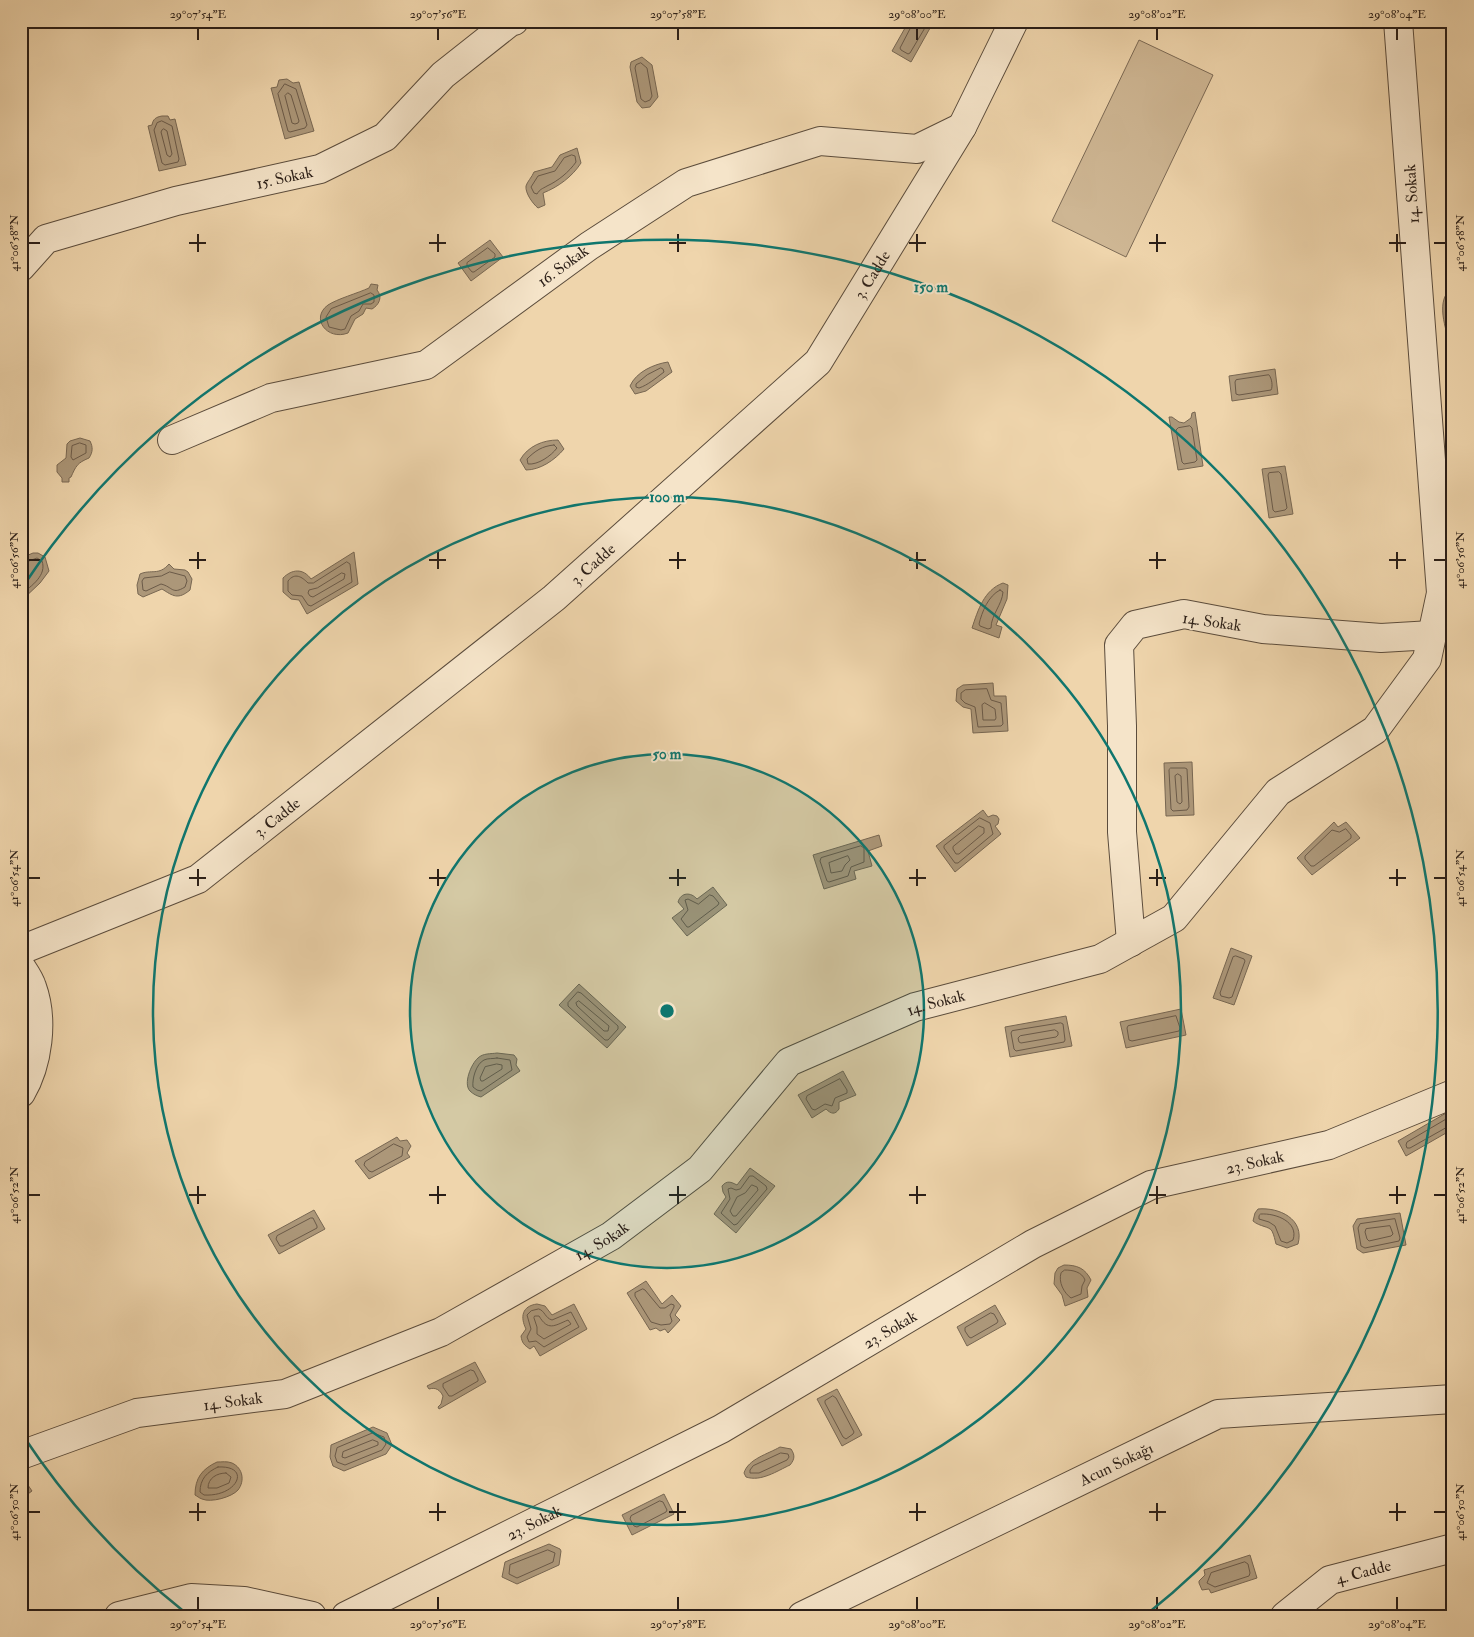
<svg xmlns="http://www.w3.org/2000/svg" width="1474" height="1637" font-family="'IM FELL Double Pica',serif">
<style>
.green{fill:#ceb693;stroke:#7c6a55}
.water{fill:#ac9779;stroke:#786752}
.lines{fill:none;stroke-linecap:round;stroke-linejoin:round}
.shore{stroke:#6b5a48;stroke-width:1}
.minor-casing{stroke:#5b4c3c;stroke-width:30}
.minor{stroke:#f5e4c9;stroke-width:28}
.ticks{fill:none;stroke:#2a1e17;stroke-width:2}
.ring{fill:none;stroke:#0f766e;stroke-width:2.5}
.labels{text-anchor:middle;stroke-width:4;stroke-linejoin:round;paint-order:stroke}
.street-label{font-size:16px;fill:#2a1e17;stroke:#f5e4c9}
.centre{fill:#0f766e;stroke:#f5e4c9;stroke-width:2.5}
.ring-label{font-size:15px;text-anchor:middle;font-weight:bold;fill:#0f766e;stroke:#f5e4c9;stroke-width:4;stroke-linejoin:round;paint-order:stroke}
.neatline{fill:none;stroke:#2a1e17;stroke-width:2}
.ticks-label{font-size:12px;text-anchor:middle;fill:#2a1e17}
</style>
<rect width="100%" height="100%" fill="#efd5ac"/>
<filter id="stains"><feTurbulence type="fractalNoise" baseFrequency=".004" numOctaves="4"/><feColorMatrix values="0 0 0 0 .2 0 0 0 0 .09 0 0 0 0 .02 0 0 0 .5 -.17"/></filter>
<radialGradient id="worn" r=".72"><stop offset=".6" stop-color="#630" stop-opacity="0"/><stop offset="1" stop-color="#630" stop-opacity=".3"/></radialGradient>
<!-- green -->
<path class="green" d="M1139,40L1213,75L1126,257L1052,221Z"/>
<!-- water -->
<path class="water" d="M909,21H934L911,62L892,51Z
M642,57L652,65L658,97L650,107L642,108L637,102L630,67L631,62Z
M287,79L293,83L299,82L314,131L285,139L271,88L277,87L279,80Z
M162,116H168L170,120L175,119L186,165L159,171L148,126L152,125C153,119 156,117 162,116Z
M577,148L581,163C572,177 558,187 543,193L545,205L538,208C533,204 525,193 526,186C527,182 532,177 534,172L552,167L560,155Z
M490,240L503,257L471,281L458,263Z
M371,284L378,285L377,290C383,297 379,305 372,309L366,308L363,314L355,319L348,333C327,341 310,318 328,305C337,299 358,293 369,288Z
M1453,288V348L1451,346C1446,331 1434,298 1453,288Z
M668,362L672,372L646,391L635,394L630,386C636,372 654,364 668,362Z
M1275,369L1278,394L1232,401L1229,376Z
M1195,412L1203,466L1178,470L1169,417H1172L1179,422L1184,423L1191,418L1192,413Z
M80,438L90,441C93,447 93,452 89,458C77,463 76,466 71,477L69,478V482H62V478L57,472V465L66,458L67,444L70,441Z
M558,440L564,449C555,460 540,470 526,470L520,460C528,446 543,440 558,440Z
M1285,466L1293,514L1269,518L1262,469Z
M354,552L358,584L307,614L299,600L291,599L283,592V578C292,569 303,568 311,579Z
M33,553H38L45,557L49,571L40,583L21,601V562L26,556Z
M169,564L174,569L185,570L188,572L192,579L190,590C178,600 173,596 162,589L143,597L138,594L137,585L140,574C151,569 159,576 169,564Z
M1003,583L1008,585L1007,599L996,625L1002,627L999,638L972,628C978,610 984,590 1003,583Z
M993,683L994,696H1006L1008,731L973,733L971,709L963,707L956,701L957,689L963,685Z
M1192,762L1194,815L1166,816L1164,763Z
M983,810L988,817L993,815L997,816L999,819L998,824L995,826L1001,834L955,872L936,846Z
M1334,822L1338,827L1346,822L1360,838L1312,875L1297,858Z
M879,835L882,846L868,851L872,866L854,871L856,879L824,889L813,855Z
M713,887L727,905L687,936L672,918L684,909L678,902C681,892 691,892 697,899Z
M1231,948L1252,956L1234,1005L1213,998Z
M579,984L626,1027L607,1048L559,1005Z
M1181,1009L1186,1035L1126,1048L1120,1022Z
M1066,1016L1072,1046L1010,1057L1005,1027Z
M497,1053L514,1055L517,1059L516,1065L520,1071L481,1097C477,1096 473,1094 470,1091C463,1084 471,1064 478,1058C483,1053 491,1054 497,1053Z
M843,1071L856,1095L839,1102V1109C835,1115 831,1114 826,1109L812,1118L798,1095Z
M1453,1109V1129L1406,1156L1398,1141Z
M397,1137L400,1141L407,1140L411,1146L407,1153L410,1157L369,1179L355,1161Z
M750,1168L775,1186L736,1233L714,1214L726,1197L723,1192L722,1186C727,1180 731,1182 737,1185Z
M1258,1209C1279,1207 1305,1219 1298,1244L1287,1248L1276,1244C1275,1240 1274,1235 1272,1231C1269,1226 1260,1227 1253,1221L1255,1213Z
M314,1210L325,1229L279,1254L268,1235Z
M1400,1213L1406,1245L1363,1253L1357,1249L1353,1226L1357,1219Z
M1064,1265C1077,1265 1085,1268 1091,1280L1087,1288L1088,1297L1065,1306L1062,1295L1054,1284L1055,1273L1058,1268Z
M646,1281L662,1304L672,1295L681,1306L675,1315L680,1320L668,1333L665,1329L660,1331L656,1328L650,1330L627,1293Z
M537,1304L545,1306L552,1315L574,1304L587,1329L540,1356L534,1346L530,1349C524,1345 522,1343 521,1336L526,1329C520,1317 522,1306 537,1304Z
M995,1305L1006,1324L967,1346L957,1327Z
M475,1362L486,1382L439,1409L438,1407L441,1404L443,1396C440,1390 436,1387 429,1389L427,1386Z
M837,1389L862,1435L842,1446L817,1399Z
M373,1427L387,1433L392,1445L386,1454L344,1471L333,1466L330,1457L331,1445Z
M780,1447L791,1449C795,1455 795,1459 790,1465C777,1471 761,1482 746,1477L744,1473C748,1459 768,1454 780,1447Z
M217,1462C222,1462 227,1461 232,1463C243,1468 245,1481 238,1490C232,1497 211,1503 202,1499C199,1498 197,1496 195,1495C195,1478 202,1469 217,1462Z
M21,1475L32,1491L21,1499Z
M664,1494L674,1514L632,1535L622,1515Z
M549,1544L560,1549L561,1551L559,1565L517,1584L502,1577L505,1562Z
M1250,1555L1257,1578L1211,1593L1209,1589L1202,1590L1199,1583V1581L1205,1575L1204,1570Z"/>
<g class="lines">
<!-- shore -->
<path class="shore" d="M913,21L912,25L900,48L901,50L908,54L910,53L929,21
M641,63L647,68L652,96L650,100L645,102L641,99L635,68L636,65Z
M285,84L296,89L307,125L305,128L290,132L288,131L278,94Z
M288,93L291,95L299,121L298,123L295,124L292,123L285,96Z
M162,121L172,126L179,159L178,162L165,165L162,163L154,130L157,123Z
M164,129L167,131L172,154L170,157L167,155L161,132L162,130Z
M572,155L575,156L576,162C569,172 558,181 547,186C542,189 540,189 537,194L534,193L531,187L538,176L555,171L564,158Z
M488,248L495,254V257L474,272H472L467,266V263Z
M371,293L374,295V302L371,304H363L359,311L351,316L345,329L341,330L329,327L326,317L331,309Z
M661,368L663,369L664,372C656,378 648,385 639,388L636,387V384L647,375Z
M1269,375C1272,378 1273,387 1271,390L1239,395L1236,394L1235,382L1236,380Z
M1190,426L1192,428L1197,460L1195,462L1184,464L1182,462L1176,430L1178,428Z
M80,443L86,445V453L73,460L71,457L72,446Z
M554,445L557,448C551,456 538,465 528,464L527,459C535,451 542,446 554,445Z
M1279,472L1281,474L1287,508L1285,510L1275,512L1273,510L1268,475L1269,473Z
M347,562L350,564L352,582L311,606L308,605L302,596L292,595L288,591V581C295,572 302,577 308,583H313Z
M21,564L37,558L42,561C47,575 32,586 21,594
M170,572L185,576L187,581L185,587C172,595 173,587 161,584L146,591L143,590L142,581L144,578L161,576Z
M342,573L345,574L344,579L313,597L310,596L308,593L309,590L317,588Z
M1000,590L1003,592C1002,605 991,615 991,628L988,629L980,626L979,624C982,612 988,596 1000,590Z
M987,689L991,700L1001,703L1003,724L1001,726L978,727L975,707L965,703L961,699V693L965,690Z
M985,703L995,709L996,718L995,720H983L982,705Z
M1171,768H1185L1187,769L1189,807L1187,810L1173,811L1171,809L1169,770Z
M1178,774L1181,776L1182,802L1180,804L1177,802L1175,776Z
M980,818L990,823L993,834L958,863H955L944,848V846Z
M979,826L984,828V833L959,854H956L953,849V847Z
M1346,829L1351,835V838L1314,866H1311L1305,859V856L1332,830L1339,832Z
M861,846L864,848V862L851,867L848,876L829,882L827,881L820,861L821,858Z
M848,856L850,860L845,865L842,871L831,873L829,863Z
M710,895L713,896L719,903L718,905L689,927H687L681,919L688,910L685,900L688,899L698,904Z
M1236,956L1244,959L1245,961L1232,997L1229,998L1221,996L1220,993L1233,957Z
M578,992L581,993L618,1026V1029L608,1040H605L568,1006V1003Z
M579,1001L609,1026L608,1031H604L577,1006L576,1003Z
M1176,1016L1180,1028L1179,1031L1132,1041L1129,1040L1127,1028L1128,1026Z
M1061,1023L1063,1024L1065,1040L1064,1042L1016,1051L1014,1049L1011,1033L1012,1031Z
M1055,1030L1058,1032V1035L1056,1037L1021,1043L1019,1042L1018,1038L1020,1036Z
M497,1058L510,1060L512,1070L481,1091L477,1090L473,1087C472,1079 476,1064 484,1060C488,1058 493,1059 497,1058Z
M497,1064L502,1065V1069L483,1081H481L480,1078L485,1067Z
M840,1079L847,1090V1093L835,1098L832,1106L825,1104L815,1110L812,1109L806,1099L807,1096Z
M1453,1115L1407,1142L1406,1145L1407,1148H1410L1449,1126L1453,1125
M394,1144L403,1148L402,1156L372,1172L369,1171L364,1165L365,1162Z
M750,1176H753L766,1186L767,1189L737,1224L734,1225L721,1213L730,1199L728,1189L731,1188L736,1190L740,1189Z
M752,1185L757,1187L758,1190L736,1216H733L730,1211L737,1197L745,1193Z
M1261,1214C1276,1213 1299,1222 1293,1240L1287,1243L1281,1241L1275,1226L1269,1222L1259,1219V1216Z
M311,1218H313L317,1226V1228L283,1246H280L276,1239L277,1236Z
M1395,1219L1400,1238L1399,1241L1365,1248L1361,1246L1358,1228L1360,1224Z
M1390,1226L1393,1234L1391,1236L1369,1241L1367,1239L1365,1232L1366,1229Z
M1065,1270C1073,1270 1082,1272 1085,1280L1082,1286L1081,1294L1071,1298C1064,1293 1058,1282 1061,1273Z
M643,1289L645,1290L660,1308H665L671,1304L674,1305V1307L670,1315L672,1321L670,1324L661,1325L651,1322L635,1296V1293Z
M539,1309C545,1311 545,1318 552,1320L571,1312L579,1327L544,1347L536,1341L529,1342L527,1337L531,1329L527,1315L531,1311Z
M991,1313L994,1314L998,1321L997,1323L971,1338L969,1337L965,1331V1328Z
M535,1316H539C548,1331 554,1326 568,1320L571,1324L544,1339L537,1334V1327L534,1318Z
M471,1370L474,1371L478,1379V1381L452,1396H449L443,1387V1384Z
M833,1396L836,1398L854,1432L853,1434L846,1439L843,1437L825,1403V1401Z
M373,1433L384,1437L386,1444L382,1450L345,1465L337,1462L335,1456L337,1448Z
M373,1440L378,1442V1445L345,1458L342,1457L343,1452Z
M781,1453L788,1454L789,1457L787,1460L759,1473H750V1470L753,1466Z
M218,1467C252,1465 238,1497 204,1495L200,1492C200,1479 207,1472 218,1467Z
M226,1473L231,1477L229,1483L217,1488H208C208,1478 217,1473 226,1473Z
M660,1501L663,1502L667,1510L666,1512L637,1527L634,1526L630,1519L631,1516Z
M548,1550L555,1553L553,1562L517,1578L509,1574L510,1565Z
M1245,1562L1248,1564L1250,1573L1249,1576L1215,1587L1207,1583L1211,1573Z"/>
<!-- minor casing -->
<g class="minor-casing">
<g id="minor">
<path id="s1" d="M21,267L46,239L176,201L320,169L385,137L443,75L510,22L514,21"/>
<path id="s2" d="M172,440L271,398L426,365L589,246L686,183L820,141L917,149L962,127"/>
<path d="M1131,942L1122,832V726L1119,645L1135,625L1184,614L1263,629L1381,638L1432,635"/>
<path id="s3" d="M21,950L198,879L554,598L818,362L962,127L1014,21"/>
<path d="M21,967C25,973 30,980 32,987C44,1020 38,1064 21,1093"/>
<path id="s4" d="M21,1455L137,1413L285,1394L441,1332L611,1236L700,1169L789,1062L915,1007L1100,959L1174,918L1278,792L1375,730L1427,659L1441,593L1398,21"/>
<path d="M119,1616L191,1598L244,1601L312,1616"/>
<path id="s5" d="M346,1616L721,1429L1033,1244L1151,1185L1329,1145L1453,1094"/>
<path id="s6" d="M802,1616L1218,1414L1453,1399"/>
<path id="s7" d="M1285,1616L1330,1580L1453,1548"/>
</g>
</g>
<!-- minor -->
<use href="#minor" class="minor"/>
</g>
<!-- ticks -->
<path class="ticks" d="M198,28V40M438,28V40M678,28V40M917,28V40M1157,28V40M1397,28V40M198,234V252M438,234V252M678,234V252M917,234V252M1157,234V252M1397,234V252M28,243H40M189,243H206M429,243H446M669,243H686M909,243H926M1149,243H1166M1389,243H1406M1434,243H1446M198,552V569M438,552V569M678,552V569M917,552V569M1157,552V569M1397,552V569M28,560H40M189,560H206M429,560H446M669,560H686M909,560H926M1149,560H1166M1389,560H1406M1434,560H1446M198,869V886M438,869V886M678,869V886M917,869V886M1157,869V886M1397,869V886M28,878H40M189,878H206M429,878H446M669,878H686M909,878H926M1149,878H1166M1389,878H1406M1434,878H1446M198,1186V1204M438,1186V1204M678,1186V1204M917,1186V1204M1157,1186V1204M1397,1186V1204M28,1195H40M189,1195H206M429,1195H446M669,1195H686M909,1195H926M1149,1195H1166M1389,1195H1406M1434,1195H1446M198,1503V1521M438,1503V1521M678,1503V1521M917,1503V1521M1157,1503V1521M1397,1503V1521M28,1512H40M189,1512H206M429,1512H446M669,1512H686M909,1512H926M1149,1512H1166M1389,1512H1406M1434,1512H1446M198,1597V1610M438,1597V1610M678,1597V1610M917,1597V1610M1157,1597V1610M1397,1597V1610"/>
<!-- distance rings -->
<circle cx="667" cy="1011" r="257" fill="#0f766e" fill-opacity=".12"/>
<g class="ring">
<circle cx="667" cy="1011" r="257"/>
<circle cx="667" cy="1011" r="514"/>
<path d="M187 1614A771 771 0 0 1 24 1437M24 585A771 771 0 1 1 1147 1614"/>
</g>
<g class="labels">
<!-- street labels -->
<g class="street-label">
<text dy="6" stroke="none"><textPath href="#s1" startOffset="284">15. Sokak</textPath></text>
<text transform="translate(1411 194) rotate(-94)" y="6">14. Sokak</text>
<text dy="6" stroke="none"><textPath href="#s2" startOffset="435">16. Sokak</textPath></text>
<text dy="6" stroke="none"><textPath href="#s3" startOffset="1101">3. Cadde</textPath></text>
<text dy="6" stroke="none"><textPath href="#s3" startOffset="696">3. Cadde</textPath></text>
<text transform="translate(1212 621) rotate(8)" y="6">14. Sokak</text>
<text dy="6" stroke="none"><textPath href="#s3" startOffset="291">3. Cadde</textPath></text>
<text dy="6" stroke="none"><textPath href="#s4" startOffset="1045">14. Sokak</textPath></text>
<text dy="6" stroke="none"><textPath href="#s5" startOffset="1020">23. Sokak</textPath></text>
<text dy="6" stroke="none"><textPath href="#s4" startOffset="625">14. Sokak</textPath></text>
<text dy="6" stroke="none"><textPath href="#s5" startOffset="615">23. Sokak</textPath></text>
<text dy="6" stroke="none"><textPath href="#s4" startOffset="220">14. Sokak</textPath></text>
<text dy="6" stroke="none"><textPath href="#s6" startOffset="349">Acun Sokağı</textPath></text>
<text dy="6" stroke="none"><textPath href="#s5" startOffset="210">23. Sokak</textPath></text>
<text dy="6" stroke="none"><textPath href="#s7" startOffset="92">4. Cadde</textPath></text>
</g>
</g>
<circle cx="667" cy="1011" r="8" class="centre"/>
<g class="ring-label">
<text x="931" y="292">150 m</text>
<text x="667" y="502">100 m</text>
<text x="667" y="759">50 m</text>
</g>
<!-- margin -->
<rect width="1474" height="1637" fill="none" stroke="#efd5ac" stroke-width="55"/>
<rect x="28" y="28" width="1418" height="1582" class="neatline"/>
<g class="ticks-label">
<text x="198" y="18">29°07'54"E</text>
<text x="438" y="18">29°07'56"E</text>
<text x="678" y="18">29°07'58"E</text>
<text x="917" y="18">29°08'00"E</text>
<text x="1157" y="18">29°08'02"E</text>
<text x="1397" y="18">29°08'04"E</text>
<text transform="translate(14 243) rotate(-90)" y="4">41°06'58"N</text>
<text transform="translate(1460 243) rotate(-90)" y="4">41°06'58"N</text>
<text transform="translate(14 560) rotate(-90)" y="4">41°06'56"N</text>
<text transform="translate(1460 560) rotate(-90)" y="4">41°06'56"N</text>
<text transform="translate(14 878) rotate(-90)" y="4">41°06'54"N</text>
<text transform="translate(1460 878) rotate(-90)" y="4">41°06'54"N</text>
<text transform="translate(14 1195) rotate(-90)" y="4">41°06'52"N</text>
<text transform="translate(1460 1195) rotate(-90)" y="4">41°06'52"N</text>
<text transform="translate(14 1512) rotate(-90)" y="4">41°06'50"N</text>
<text transform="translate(1460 1512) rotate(-90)" y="4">41°06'50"N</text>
<text x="198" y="1628">29°07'54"E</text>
<text x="438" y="1628">29°07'56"E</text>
<text x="678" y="1628">29°07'58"E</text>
<text x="917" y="1628">29°08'00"E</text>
<text x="1157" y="1628">29°08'02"E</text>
<text x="1397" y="1628">29°08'04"E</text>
</g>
<rect width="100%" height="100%" filter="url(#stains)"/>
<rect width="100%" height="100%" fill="url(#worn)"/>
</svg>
